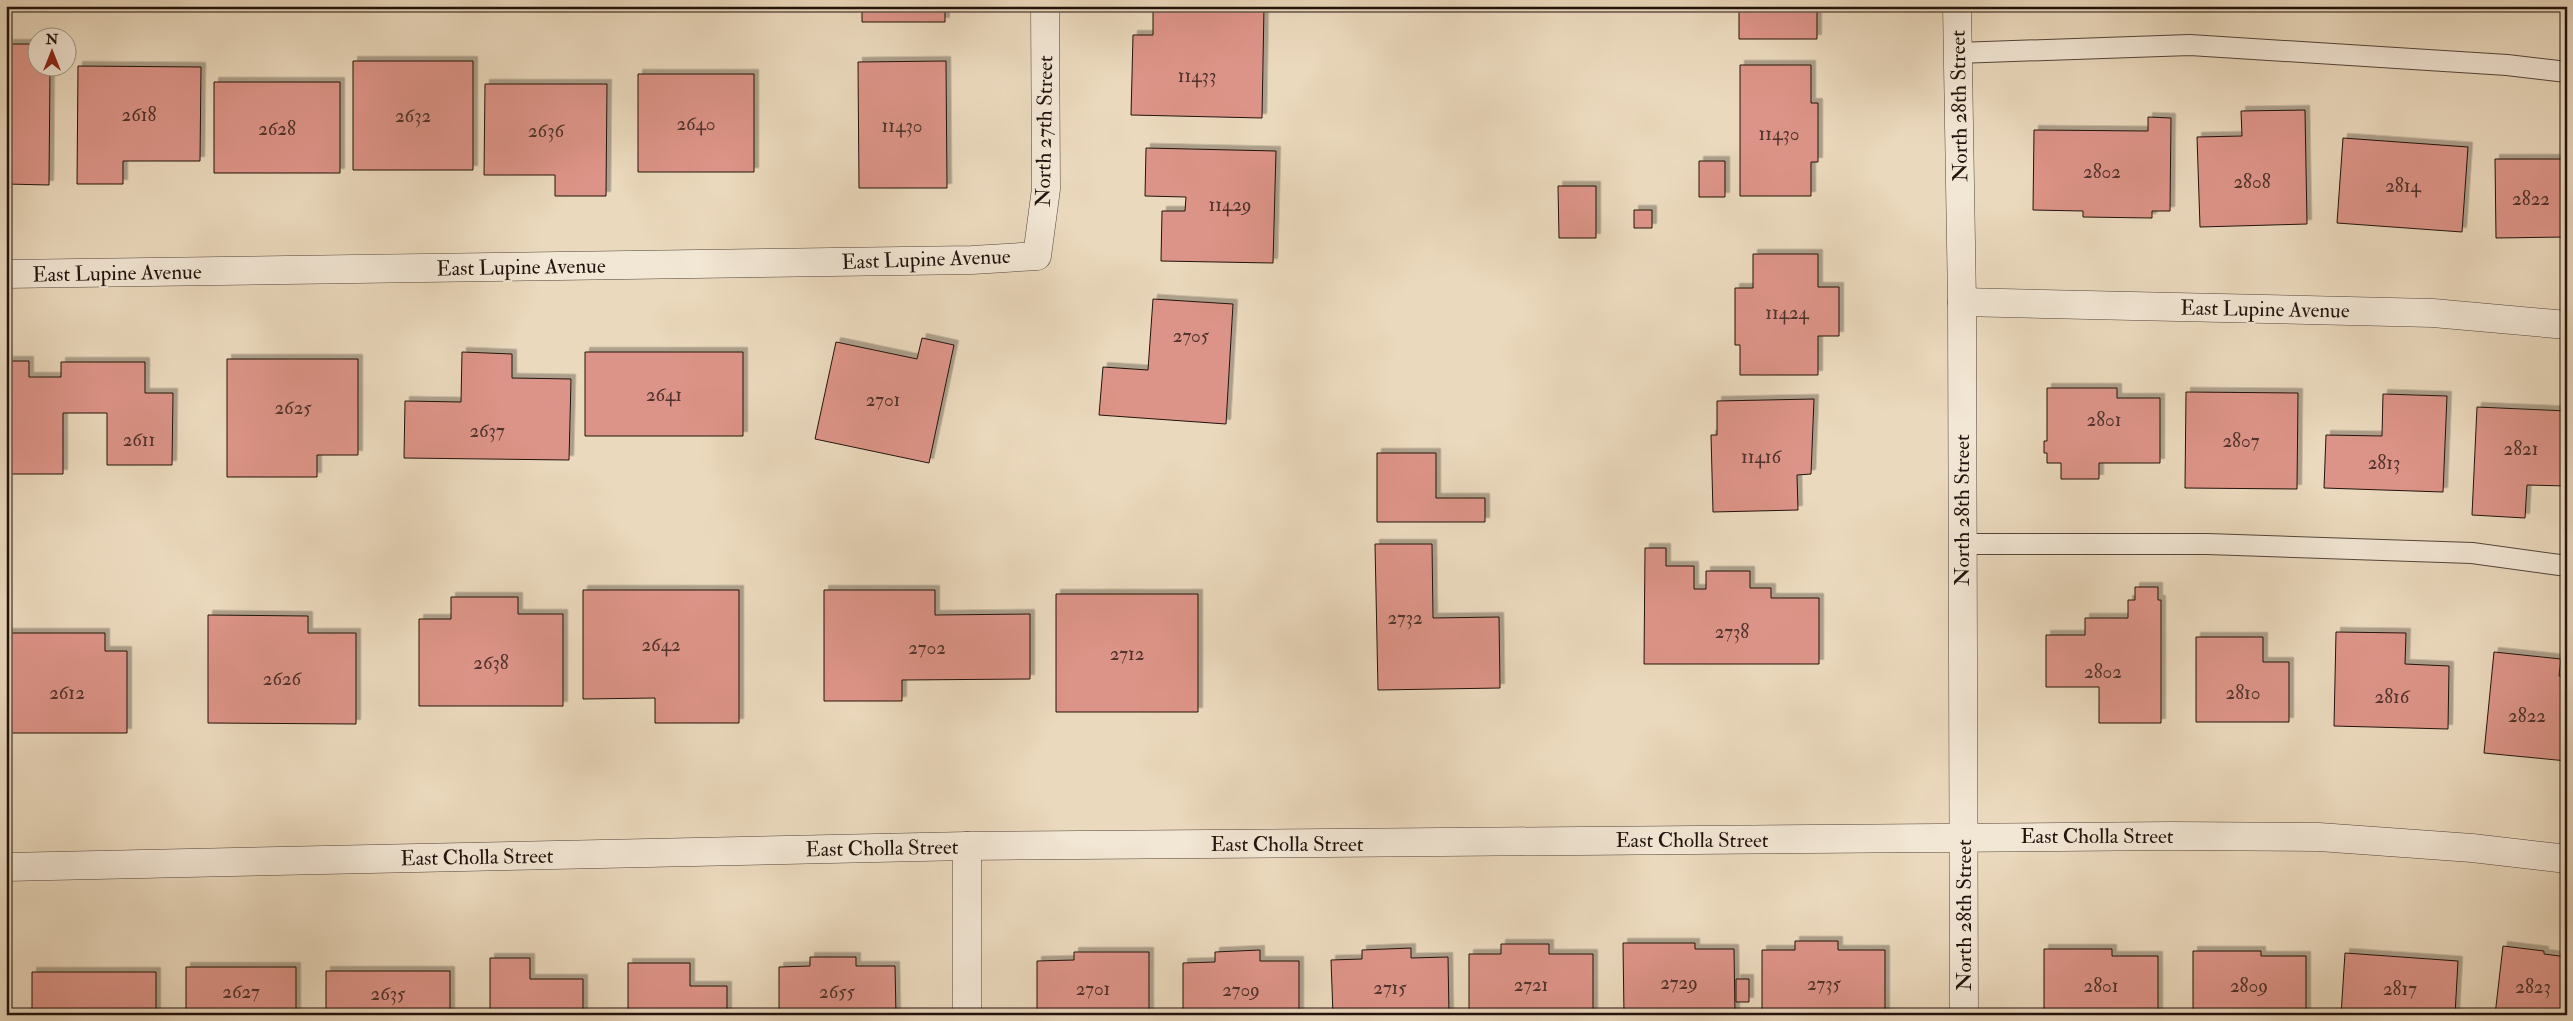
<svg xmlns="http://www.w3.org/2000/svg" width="2573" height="1021" font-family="'IM FELL Double Pica',serif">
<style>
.building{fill:#dd9488;stroke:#20130d;filter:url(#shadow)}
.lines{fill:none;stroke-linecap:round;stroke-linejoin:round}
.service-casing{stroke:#534439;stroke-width:22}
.minor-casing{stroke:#534439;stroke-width:29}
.tertiary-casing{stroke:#534439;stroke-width:29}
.service{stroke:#f2e6d4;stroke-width:20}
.minor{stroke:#f2e6d4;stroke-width:28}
.tertiary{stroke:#f2e6d4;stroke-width:28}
.labels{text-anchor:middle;stroke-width:4;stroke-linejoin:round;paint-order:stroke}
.number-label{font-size:19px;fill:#4f332c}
.street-label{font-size:21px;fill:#20130d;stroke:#f2e6d4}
</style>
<defs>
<filter id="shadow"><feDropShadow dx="4.5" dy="-4.5" stdDeviation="0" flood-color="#0004"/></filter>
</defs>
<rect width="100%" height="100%" fill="#ebd9bd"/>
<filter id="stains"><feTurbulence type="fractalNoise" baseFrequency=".004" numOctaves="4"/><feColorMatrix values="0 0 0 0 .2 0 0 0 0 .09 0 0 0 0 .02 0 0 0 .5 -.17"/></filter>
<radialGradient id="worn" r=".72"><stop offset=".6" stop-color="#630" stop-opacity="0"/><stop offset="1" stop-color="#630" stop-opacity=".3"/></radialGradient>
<!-- building -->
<path class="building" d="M862,6H945V22H862Z
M1153,6H1264L1262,118L1131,115L1133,35H1153Z
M1739,6H1817V39H1739Z
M9,44H38V68H50L49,185L6,184V60H9Z
M353,61H473V170H353Z
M946,61L947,188H859L858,62Z
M1740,65H1811V103H1818V162H1811V196H1740Z
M78,66L201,67L200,161H123V184H77Z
M638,74H754V172H638Z
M214,82H340V173H214Z
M485,84H607L606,196H555V175H484Z
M2305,110L2307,224L2200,227L2197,137L2242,136L2241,111Z
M2148,117L2171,118L2170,211H2152V218L2083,217V211L2033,210L2034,130L2148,131Z
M2343,138L2468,147L2462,232L2337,223Z
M1146,148L1276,151L1273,263L1161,261L1162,211H1185L1186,197L1145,196Z
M2495,159H2567V237L2496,238Z
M1699,161H1725V197H1699Z
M1558,186H1596V238H1559Z
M1634,210H1652V228H1634Z
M1753,254H1818V287H1839V336H1818V375H1740V345H1735V288H1753Z
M1153,299L1233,304L1226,424L1099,415L1103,367L1148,370Z
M922,338L954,345L929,463L815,439L836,342L917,359Z
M462,352L512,354V378L571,379L569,460L404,458L405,401L461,402Z
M585,352H743V436H585Z
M227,359H358V455H317V477H227Z
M6,361H29V377H61V362H145V393H173L172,465H107V413H63V474H6Z
M2047,388H2117V398H2160V463H2099V479H2061V463H2047V453H2044V441H2047Z
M2186,392L2298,393L2297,489L2185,488Z
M2383,394L2447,396L2443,492L2324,488L2326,435L2382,436Z
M1814,399L1811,474L1797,475L1798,510L1713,512L1711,435H1717V401Z
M2477,407L2567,411V486L2527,485L2525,518L2472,515Z
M1377,453H1436V498H1485V522H1377Z
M1375,544H1432L1433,618L1499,617L1500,688L1378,690Z
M1645,548H1666V566H1694V589H1706V571H1750V588H1771V598H1819V664H1644Z
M2135,587H2158V600H2161V723H2099V687H2046V635H2085V618H2128V600H2135Z
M583,590H739V723H655V698L583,699Z
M824,590H935V615L1030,614V679L902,680V701H824Z
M1056,594H1198V712H1056Z
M451,597H518V614H563V706H419V619H451Z
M208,615L308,616V633H356V724L208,723Z
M2336,632L2406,633L2405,664L2449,666L2448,729L2334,726Z
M6,633H105V651H127V733H6Z
M2196,637H2263V662H2289V722H2196Z
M2494,652L2561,659L2559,676L2567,677V761L2484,753Z
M1795,941H1838V950H1885V1015H1762V950H1795Z
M1623,943H1695V949H1734L1735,1015H1624Z
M1501,944H1549V954H1593V1015H1469V954H1501Z
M2503,946L2544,951V954L2567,957V1015H2495Z
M1411,948V958L1448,957L1449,1015H1333L1331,960L1362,959V950Z
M2044,949H2112V956H2158V1015H2044Z
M1260,950V961H1299V1015H1183V963L1215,962V952Z
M2193,951H2261V956H2306V1015H2193Z
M1074,952H1149V1015H1037V961L1074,960Z
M2345,953L2458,961L2455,1015H2341Z
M810,957H856V966H895L896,1015H779V967L810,966Z
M490,958H530V979H583V1015H490Z
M628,963H690V986H727V1015H628Z
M186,967H296V1015H186Z
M326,971H450V1015H326Z
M32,972H156V1015H32Z
M6,977H7V1015H6Z
M1736,979H1749V1002H1736Z"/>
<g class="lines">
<!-- service casing -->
<g class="service-casing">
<path id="service" d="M1957,53L2190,45L2507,65L2567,72
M1962,544H2207L2472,553L2567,566"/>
</g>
<!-- minor casing -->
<g class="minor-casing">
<path id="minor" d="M6,274L972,260L1037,256L1046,189L1045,6
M1962,302L2433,313L2567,325
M967,846V1015"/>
</g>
<!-- tertiary casing -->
<g class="tertiary-casing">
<path id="tertiary" d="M1957,6L1962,302L1964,1015
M6,867L967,846L2172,836L2319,837L2472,848L2567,859"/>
</g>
<!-- service -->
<use href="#service" class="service"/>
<!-- minor -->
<use href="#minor" class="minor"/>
<!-- tertiary -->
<use href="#tertiary" class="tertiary"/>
</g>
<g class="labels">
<!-- number labels -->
<g class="number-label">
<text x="1197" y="82">11433</text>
<text x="139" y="121">2618</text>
<text x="413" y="122">2632</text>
<text x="696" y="130">2640</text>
<text x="902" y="132">11430</text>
<text x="277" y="135">2628</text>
<text x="546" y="137">2636</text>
<text x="1779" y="140">11430</text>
<text x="2102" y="178">2802</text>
<text x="2252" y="188">2808</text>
<text x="2403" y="192">2814</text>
<text x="2531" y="205">2822</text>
<text x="1230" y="211">11429</text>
<text x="1787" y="319">11424</text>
<text x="1191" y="342">2705</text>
<text x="664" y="401">2641</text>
<text x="883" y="406">2701</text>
<text x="293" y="414">2625</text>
<text x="2104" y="426">2801</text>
<text x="487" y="437">2637</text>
<text x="139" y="446">2611</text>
<text x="2241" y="447">2807</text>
<text x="2521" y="455">2821</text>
<text x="1761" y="463">11416</text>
<text x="2384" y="469">2813</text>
<text x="1405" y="624">2732</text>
<text x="1732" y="638">2738</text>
<text x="661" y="651">2642</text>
<text x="927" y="654">2702</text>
<text x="1127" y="660">2712</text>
<text x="491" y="669">2638</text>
<text x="2103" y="678">2802</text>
<text x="282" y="685">2626</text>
<text x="67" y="699">2612</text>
<text x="2243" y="699">2810</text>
<text x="2392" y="703">2816</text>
<text x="2527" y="722">2822</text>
<text x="1679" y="989">2729</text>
<text x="1824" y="990">2735</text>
<text x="1531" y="991">2721</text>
<text x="2101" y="992">2801</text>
<text x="2249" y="992">2809</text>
<text x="2533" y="993">2823</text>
<text x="1390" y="994">2715</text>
<text x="1093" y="995">2701</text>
<text x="2400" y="995">2817</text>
<text x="1241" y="996">2709</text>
<text x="241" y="998">2627</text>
<text x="837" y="998">2655</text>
<text x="388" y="1000">2635</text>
</g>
<!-- street labels -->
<g class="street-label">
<text transform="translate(1959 106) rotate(-91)" y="7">North 28th Street</text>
<text transform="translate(1044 131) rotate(-89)" y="7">North 27th Street</text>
<text transform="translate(926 259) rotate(-2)" y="7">East Lupine Avenue</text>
<text transform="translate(521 267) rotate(-1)" y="7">East Lupine Avenue</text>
<text transform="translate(117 273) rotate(-1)" y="7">East Lupine Avenue</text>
<text transform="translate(2265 309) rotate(1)" y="7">East Lupine Avenue</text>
<text transform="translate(1962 510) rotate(-90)" y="7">North 28th Street</text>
<text x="2097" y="843">East Cholla Street</text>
<text x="1692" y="847">East Cholla Street</text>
<text x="1287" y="851">East Cholla Street</text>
<text transform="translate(882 848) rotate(-1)" y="7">East Cholla Street</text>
<text transform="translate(477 857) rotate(-1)" y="7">East Cholla Street</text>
<text transform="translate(1964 915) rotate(-90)" y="7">North 28th Street</text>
</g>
</g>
<!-- margin -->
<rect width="2573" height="1021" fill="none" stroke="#ebd9bd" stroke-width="25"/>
<rect x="8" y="8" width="2558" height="1006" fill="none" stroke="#20130d" stroke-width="2.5"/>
<rect x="12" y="12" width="2548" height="996" fill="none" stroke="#20130d"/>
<!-- north arrow -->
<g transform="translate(52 52)"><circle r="24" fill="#f2e6d4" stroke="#9e9284"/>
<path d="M0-4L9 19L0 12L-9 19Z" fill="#8f2418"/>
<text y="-8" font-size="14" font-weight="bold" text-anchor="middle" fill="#20130d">N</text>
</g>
<rect width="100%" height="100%" filter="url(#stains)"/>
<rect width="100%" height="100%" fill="url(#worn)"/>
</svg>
